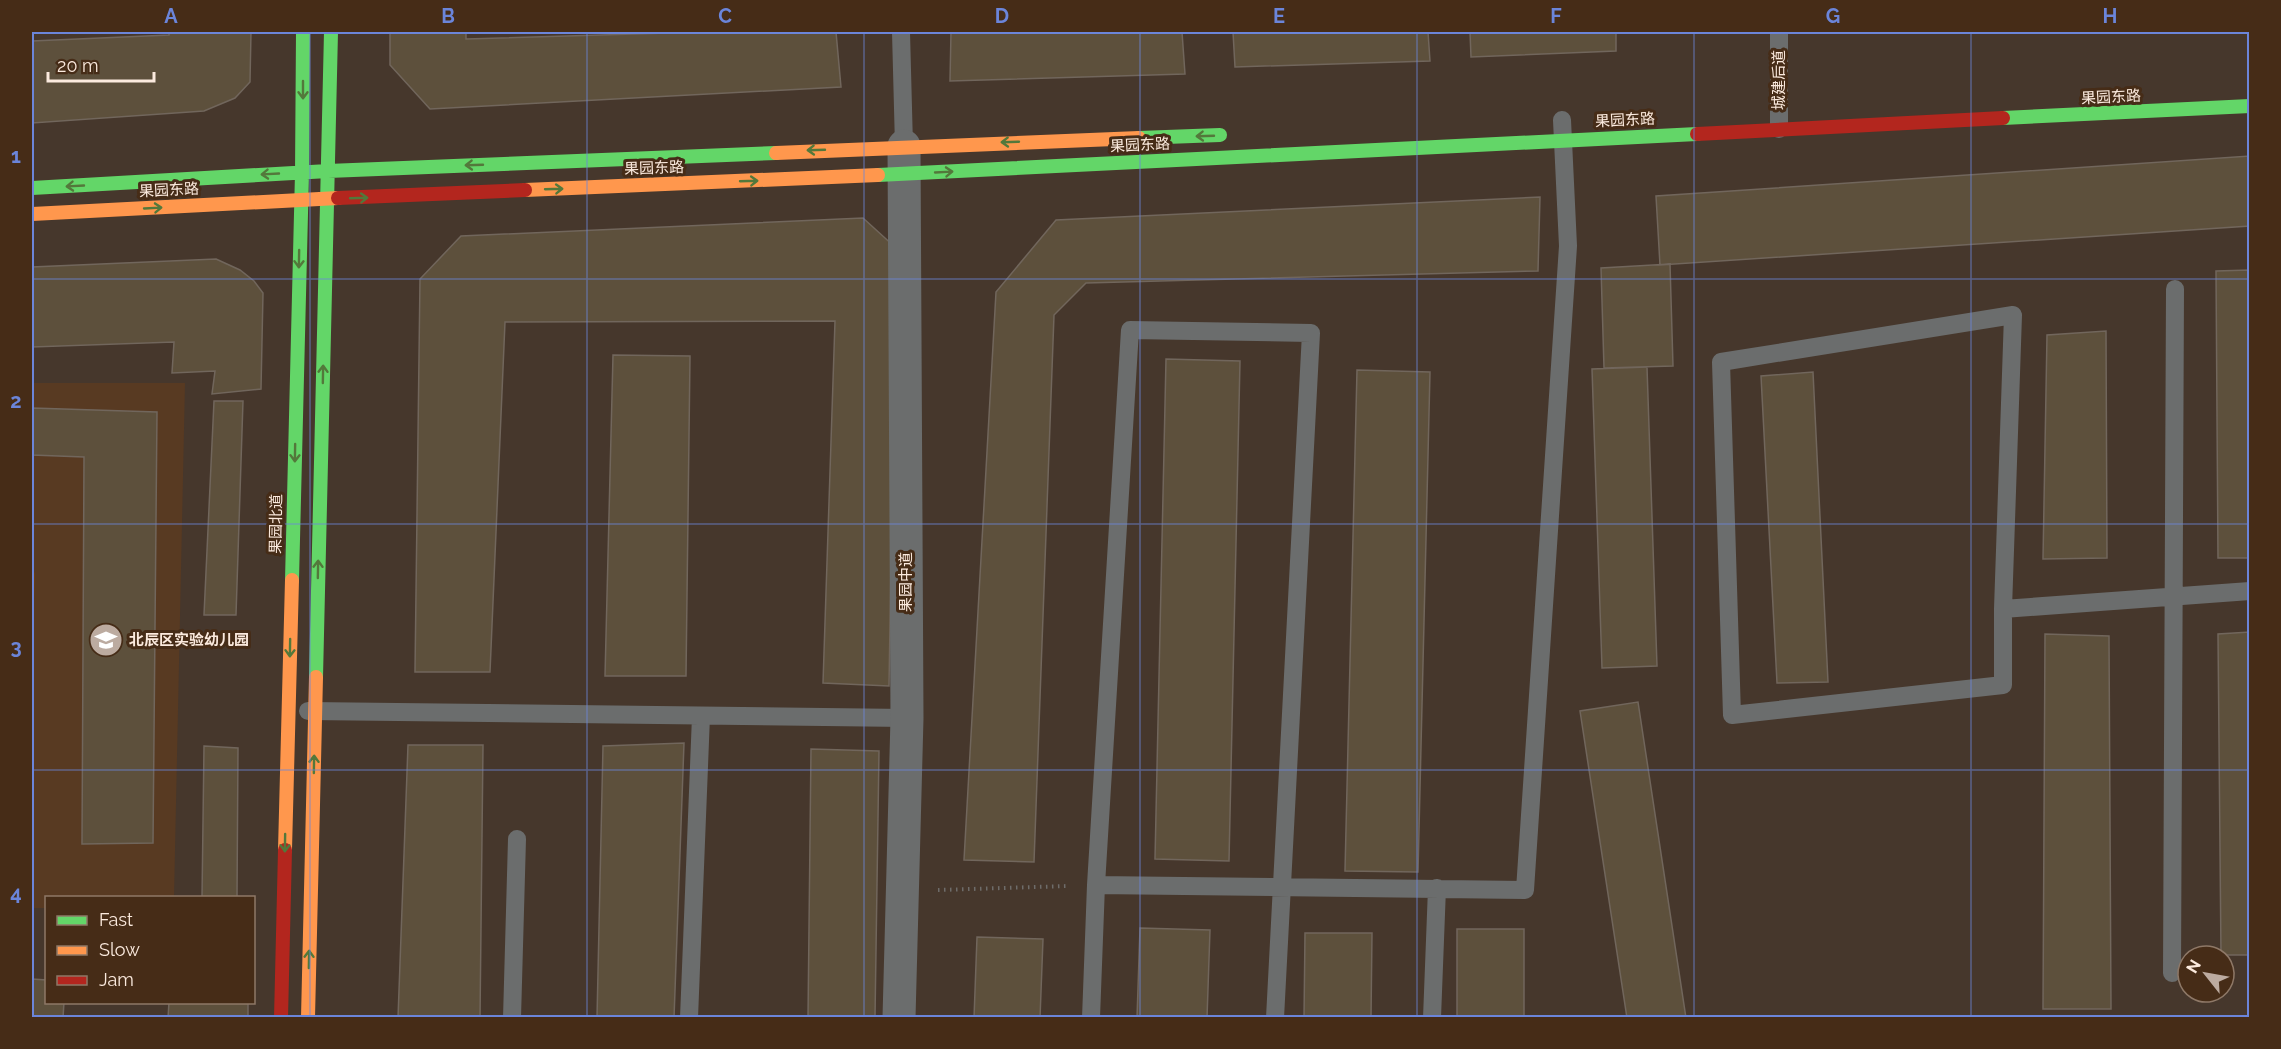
<svg xmlns="http://www.w3.org/2000/svg" width="2281" height="1049" font-family="Raleway,'Noto Sans SC',sans-serif">
<style>
.built{fill:#583a22}
.green{fill:#6f3f10}
.building{fill:#5d503c;stroke:#71665c;stroke-width:1.5}
.lines{fill:none;stroke-linecap:round;stroke-linejoin:round}
.path{stroke:#6e6c6a;stroke-width:4;stroke-dasharray:1.5 4.5;stroke-linecap:butt}
.lane{stroke:#6b6d6d;stroke-width:18}
.street{stroke:#6b6d6d;stroke-width:33}
.fast{stroke:#63d668;stroke-width:14}
.slow{stroke:#ff974d;stroke-width:14}
.jam{stroke:#b3261e;stroke-width:14}
.oneway{stroke:#53783b}
.grid{fill:none;stroke:#6b85da;stroke-width:1.5;stroke-opacity:0.55}
.labels{text-anchor:middle;stroke-width:6;stroke-linejoin:round;paint-order:stroke}
.street-label{font-size:15px;fill:#fbeade;stroke:#462c17}
.poi-label{font-size:15px;font-weight:bold;fill:#fbeade;stroke:#462c17;text-anchor:start}
.neatline{fill:none;stroke:#6b85da;stroke-width:2}
.grid-label{font-size:20px;text-anchor:middle;font-weight:bold;fill:#6b85da}
</style>
<rect width="100%" height="100%" fill="#46372c"/>
<!-- built -->
<path class="built" d="M32,383H185L174,897L46,898V908H32Z"/>
<!-- green -->
<path class="green" d="M32,566L35,574L32,655Z"/>
<!-- building -->
<path class="building" d="M169,32H251L250,82L235,98L204,111L32,123V41L169,35Z
M390,32H466V39L702,32H836L841,87L430,109L390,65Z
M951,32H1182L1185,74L950,81Z
M1233,32H1428L1430,61L1235,67Z
M1470,32H1616V51L1471,57Z
M2250,156V226L1660,265L1656,196Z
M1540,197L1538,271L1086,283L1054,315L1034,862L964,860L996,292L1056,220Z
M863,218L896,248L889,686L823,683L835,321L505,322L490,672H415L420,279L461,236Z
M216,259L240,270L254,281L263,293L261,389L212,394L215,371L172,373L174,342L32,347V267Z
M1670,264L1673,366L1604,368L1601,268Z
M2250,270V558H2218L2216,271Z
M2106,331L2107,558L2043,559L2047,335Z
M613,355L690,356L686,676H605Z
M1166,359L1240,361L1229,861L1155,859Z
M1647,367L1657,666L1602,668L1592,369Z
M1357,370L1430,372L1418,872L1345,871Z
M1813,372L1828,682L1777,683L1761,376Z
M214,401H243L236,615H204Z
M32,408L157,412L153,843L82,844L84,457L32,455Z
M2250,632V955H2221L2218,634Z
M2045,634L2109,636L2111,1009H2043Z
M1638,702L1686,1018H1627L1580,711Z
M684,743L674,1018H597L603,746Z
M408,745H483L480,1018H398Z
M204,746L238,748L237,898H202Z
M811,749L879,751L875,1018H808Z
M1140,928L1210,930L1207,1018H1137Z
M1457,929H1524V1018H1457Z
M1305,933H1372L1371,1018H1304Z
M977,937L1043,939L1040,1018H974Z
M32,979L46,980V1002H64L63,1018H32Z
M169,1002H248V1018H168Z"/>
<g class="lines">
<!-- path -->
<path class="path" d="M938,890L1068,886"/>
<!-- lane -->
<path class="lane" d="M901,32L904,146
M1779,32V129
M2013,315L2003,609V685L1732,715L1721,362Z
M2003,609L2250,591
M308,711L907,718
M1096,885L1525,890L1568,246L1562,120
M2172,973L2175,289
M512,1018L517,839
M689,1018L701,716
M1091,1018L1096,885L1130,330L1311,333L1275,1018
M1432,1018L1437,888"/>
<!-- street -->
<path class="street" d="M899,1018L907,718L904,146"/>
<!-- fast -->
<path class="fast" d="M2003,118L2250,106
M1139,138L1220,135
M878,175L1697,134
M32,188L328,171L776,153
M292,580L302,173L303,32
M316,677L331,32"/>
<!-- slow -->
<path class="slow" d="M776,153L1139,138
M525,190L878,175
M32,214L338,198
M285,850L292,580
M308,1018L316,677"/>
<!-- jam -->
<path class="jam" d="M1697,134L2003,118
M338,198L525,190
M281,1018L285,850"/>
</g>
<!-- one-way arrows -->
<defs><path id="oneway-shaft" d="M-6 0H5M1.5-3L5.5 0L1.5 3" fill="none" stroke-width="1.6" stroke-linecap="round" stroke-linejoin="round" transform="scale(1.5)"/></defs>
<g class="oneway">
<use href="#oneway-shaft" transform="translate(303 90) rotate(90)"/>
<use href="#oneway-shaft" transform="translate(1205 136) rotate(178)"/>
<use href="#oneway-shaft" transform="translate(1010 142) rotate(178)"/>
<use href="#oneway-shaft" transform="translate(816 150) rotate(178)"/>
<use href="#oneway-shaft" transform="translate(474 165) rotate(178)"/>
<use href="#oneway-shaft" transform="translate(944 172) rotate(-3)"/>
<use href="#oneway-shaft" transform="translate(270 174) rotate(177)"/>
<use href="#oneway-shaft" transform="translate(749 181) rotate(-2)"/>
<use href="#oneway-shaft" transform="translate(75 186) rotate(177)"/>
<use href="#oneway-shaft" transform="translate(554 189) rotate(-2)"/>
<use href="#oneway-shaft" transform="translate(359 198) rotate(-2)"/>
<use href="#oneway-shaft" transform="translate(153 208) rotate(-3)"/>
<use href="#oneway-shaft" transform="translate(299 259) rotate(91)"/>
<use href="#oneway-shaft" transform="translate(323 374) rotate(-89)"/>
<use href="#oneway-shaft" transform="translate(295 453) rotate(91)"/>
<use href="#oneway-shaft" transform="translate(318 569) rotate(-89)"/>
<use href="#oneway-shaft" transform="translate(290 648) rotate(91)"/>
<use href="#oneway-shaft" transform="translate(314 764) rotate(-89)"/>
<use href="#oneway-shaft" transform="translate(285 843) rotate(91)"/>
<use href="#oneway-shaft" transform="translate(309 959) rotate(-89)"/>
</g>
<!-- grid -->
<path class="grid" d="M310,32V1018M587,32V1018M864,32V1018M1140,32V1018M1417,32V1018M1694,32V1018M1971,32V1018M32,279H2250M32,524H2250M32,770H2250"/>
<!-- icons -->
<defs>
<g id="school-disc" transform="scale(1.725)"><circle r="9.5" fill="#bcaba0" stroke="#462c17"/><path d="M0-5L7-2L0 1L-7-2ZM-4 1L0 2.5L4 1V4Q0 6-4 4Z" fill="#fff"/></g>
</defs>
<g fill-rule="evenodd">
<use href="#school-disc" x="106" y="640"/>
</g>
<g class="labels">
<!-- street labels -->
<g class="street-label">
<text transform="translate(1779 80) rotate(-90)" y="5">城建后道</text>
<text transform="translate(2111 97) rotate(-3)" y="5">果园东路</text>
<text transform="translate(1625 120) rotate(-3)" y="5">果园东路</text>
<text transform="translate(1140 145) rotate(-3)" y="5">果园东路</text>
<text transform="translate(654 168) rotate(-2)" y="5">果园东路</text>
<text transform="translate(169 190) rotate(-3)" y="5">果园东路</text>
<text transform="translate(276 524) rotate(-89)" y="5">果园北道</text>
<text transform="translate(906 582) rotate(-90)" y="5">果园中道</text>
</g>
<!-- poi labels -->
<g class="poi-label">
<text x="129" y="645">北辰区实验幼儿园</text>
</g>
</g>
<!-- border -->
<rect width="2281" height="1049" fill="none" stroke="#462c17" stroke-width="66"/>
<!-- legend -->
<rect x="45" y="896" width="210" height="108" fill="#462c17" stroke="#8e7867" stroke-width="1.5"/>
<rect x="57" y="916" width="30" height="9" fill="#63d668" stroke="#8e7867" stroke-width="1.5"/>
<text x="99" y="926" font-size="18" fill="#fbeade">Fast</text>
<rect x="57" y="946" width="30" height="9" fill="#ff974d" stroke="#8e7867" stroke-width="1.5"/>
<text x="99" y="956" font-size="18" fill="#fbeade">Slow</text>
<rect x="57" y="976" width="30" height="9" fill="#b3261e" stroke="#8e7867" stroke-width="1.5"/>
<text x="99" y="986" font-size="18" fill="#fbeade">Jam</text>
<!-- north arrow -->
<g transform="translate(2206 974) rotate(301)"><circle r="28" fill="#462c17" stroke="#8e7867" stroke-width="1.5"/>
<path d="M0-4.5L10 22L0 15L-10 22Z" fill="#bcaba0"/>
<text y="-9" font-size="16" font-weight="bold" text-anchor="middle" fill="#fbeade">N</text>
</g>
<!-- scale -->
<path d="M48 72v9h106v-9" fill="none" stroke="#fbeade" stroke-width="3"/>
<text x="57" y="72" font-size="18" fill="#fbeade" stroke="#462c17" stroke-width="4.5" paint-order="stroke">20 m</text>
<rect x="33" y="33" width="2215" height="983" class="neatline"/>
<g class="grid-label">
<text x="171" y="23">A</text>
<text x="448" y="23">B</text>
<text x="725" y="23">C</text>
<text x="1002" y="23">D</text>
<text x="1279" y="23">E</text>
<text x="1556" y="23">F</text>
<text x="1833" y="23">G</text>
<text x="2110" y="23">H</text>
<text x="16" y="163">1</text>
<text x="16" y="408">2</text>
<text x="16" y="654">3</text>
<text x="16" y="900">4</text>
</g>
</svg>
